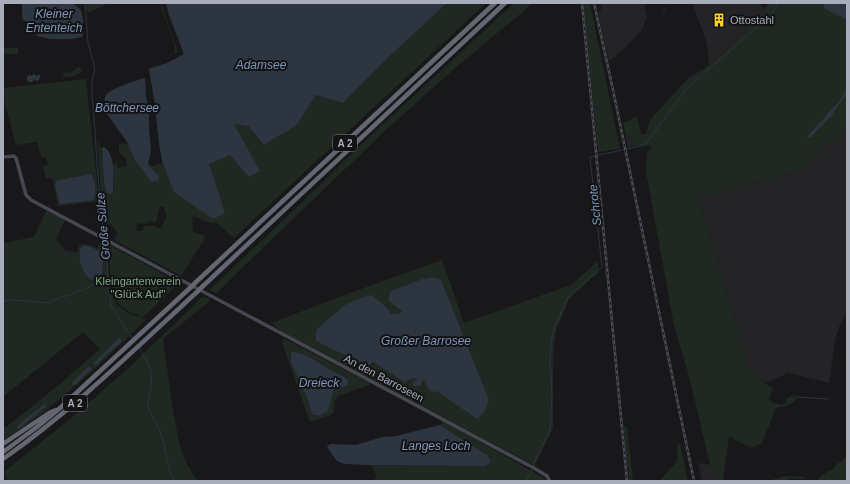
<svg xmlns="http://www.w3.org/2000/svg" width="850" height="484" font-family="Arial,sans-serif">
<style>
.built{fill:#242427}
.green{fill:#1f2921;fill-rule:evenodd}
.water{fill:#2c3540}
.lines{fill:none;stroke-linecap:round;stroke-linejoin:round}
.stream{stroke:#2c3540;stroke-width:1}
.secondary{stroke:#464750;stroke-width:3.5}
.highway{stroke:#646671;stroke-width:4.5}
.rail-casing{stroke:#4b4c55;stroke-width:2.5}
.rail{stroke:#131315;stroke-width:1;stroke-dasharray:3;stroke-linecap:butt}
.highway-bridge{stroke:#646671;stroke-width:4.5}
.labels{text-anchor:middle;stroke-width:4;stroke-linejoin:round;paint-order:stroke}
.shield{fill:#131315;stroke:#7c7e89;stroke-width:1}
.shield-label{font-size:10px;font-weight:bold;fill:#a9acbb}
.poi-label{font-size:11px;fill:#a9acbb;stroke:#131315;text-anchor:start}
.park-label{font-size:11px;fill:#7ea886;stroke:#131315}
.street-label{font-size:11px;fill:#a9acbb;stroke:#131315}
.water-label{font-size:12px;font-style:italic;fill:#7d96b9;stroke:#131315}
</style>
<rect width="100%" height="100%" fill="#18181a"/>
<!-- built -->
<path class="built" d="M600,3H644L647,17L642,30L628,45L609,61L598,13L602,8Z
M692,3H759L765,10L756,17L733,44L709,65L707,45L703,32Z
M847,125V310L839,327L835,340L829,383L788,373L766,383L750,370L699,199L801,170L826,143L829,145Z
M698,463L710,465L718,481H702Z"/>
<!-- green -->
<path class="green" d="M86,3H108L90,12H87Z
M160,3H161L178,52L174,54L175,50L174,43Z
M166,3L230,155L260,171L233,124L248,126L264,145L297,125L316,95L343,103L393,53L447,3H486L234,238L214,221L215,223C207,223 201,219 194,216H193L192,222L193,232L205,236L204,240L181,276L114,240L118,233L111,224L103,222L97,139H98L100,147L102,148L104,183L106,189L113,192L114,186L112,164L117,163L118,168L127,166L126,159L119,153V145L124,143L128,144L136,162L142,169L150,181L153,182L158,181L154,172L150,167L161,163L163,164L159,144L155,104L149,69L167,63L184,54L169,15ZM162,206L164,207L167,216L162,225V229L155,226H144L142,231H136L137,223L145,224L151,221L155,223L157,219L159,208Z
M514,3H532L519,15L454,69L388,128L245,265L216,294L209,290L296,208L368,138Z
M583,3H590L620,149L598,152Z
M768,3H847V125L829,146L826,143L801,170L699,199L750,370L770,387L774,388L769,397L771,402L781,405L785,403C786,398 789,396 793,395V398H797C793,405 783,407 776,408L762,443L752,448L729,437L723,481H718L710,465L689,376L674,325L646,172L647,153L652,146L641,145L628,147L623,123L637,117L641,134H646L650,120L689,77L702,70L709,65L733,44L756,17L765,10Z
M4,48H18V54H3V50H4Z
M78,67L81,68L82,71C77,76 70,79 63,76V73L72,72Z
M86,79L99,201L58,206L52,178H46L43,166L48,165L46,157H41L37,142L16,145L3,96V88ZM91,174L93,176L94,179L95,196L90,201L61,204L59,203L55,185L56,181L69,178Z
M47,209L65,220L56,239L66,251L77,252L80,244L90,245L97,249L101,239L106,241L109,277L103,279H104L117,305L128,313L141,318C138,314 135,314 130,312C123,309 117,302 113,295L108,248L110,245L179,283L142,318L146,320C101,363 56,407 3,441V426L5,428L60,384L100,349L83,332L3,397V243L34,237Z
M442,260L464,323L571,285L598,261V272L569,299L557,328L554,341L553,370V428L535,464L536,466L380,384L283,332L271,323L358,290ZM433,277L441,280L477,419L437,391L423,378L417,379L413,378L404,382L373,362L352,357L336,351L316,341V330L372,295C379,301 387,306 390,314H398L403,311L394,305L391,291L422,279Z
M203,296L211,300L163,339L172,403L179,443L186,462L197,481H7L5,471L75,415L134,363Z
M283,338L370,383L369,385L338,396L335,401L334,412L331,415L310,422L282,343ZM330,370L347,378L349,380L347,386L334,390L332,394L312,414L307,398Z
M443,421L544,478L545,481H371L377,478L374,469L370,465L485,466L487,455L440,425Z
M624,427H627L633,481H629L628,466H627L625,451H627L625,449Z
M680,443L688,481H659L675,464L678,457L677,444Z
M847,457V481H819L818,479L829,470L830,471L835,468L834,466Z
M791,476L806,477L803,479L790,478L785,481H768L782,477Z"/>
<!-- water -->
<path class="water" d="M22,3H73L81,10L83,20V35L82,37L72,39H50L37,36C35,32 35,28 34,23L25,21L23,20L22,14Z
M166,3H447L393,53L343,103L316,95L297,125L264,145L248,126L234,124L260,171L249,177L230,155L209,164L225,213L213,219L174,192L163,164L159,144L155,104L149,69L167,63L184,54L169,15Z
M823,3H847V21L844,18L825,9Z
M33,74H34L37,76L39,74L40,76L39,80L36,81L34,79L32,82H29L27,80V77L29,75L32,76Z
M145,78L146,97L149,116V128L151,151L148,164L159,177V179L158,181L153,182L150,181L142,169L136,162L127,142L105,111C104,107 104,100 106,95C110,89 137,80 145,78Z
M847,88V92L832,115L810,138L807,137L841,99Z
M104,147C116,154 113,181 113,192L111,194L107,193L104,183L102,148Z
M91,174C96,179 96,192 94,199L90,201L61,204L59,203L55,185L56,181L69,178Z
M85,245C104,251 104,256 102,274L91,280C89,277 85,275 84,272C80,266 78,254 81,247Z
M433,277L441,280L489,400L484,412L477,419L438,392L430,391L424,379L420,386H414L412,384L417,379L413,378L404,382L373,362L369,365L336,351L316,341V330L345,305L366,296L372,295C379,301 387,306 391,314H398L402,311L394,305L389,300V296L391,291L422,279Z
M119,338L121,339L122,341L96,365H94V363Z
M291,352C304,351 321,365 332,371C338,374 344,376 349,380L347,386L334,390C330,397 332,409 324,413C320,416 317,416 312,414L307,398L291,362Z
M88,367H90L91,369L75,385H72V383Z
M45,404L46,406L18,429L17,427L23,421Z
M440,425L487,455L491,462L485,466L370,465L344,464L337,461L327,447L330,444L356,445L382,437L396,436Z"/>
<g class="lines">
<!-- stream -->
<path class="stream" d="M85,3L88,43L95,69L92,81V95L95,131L97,164L104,238
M671,4L672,3
M663,11L665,9
M105,241L111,306L133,339
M3,302L9,300L30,301L48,303L58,298L70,295L89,287L108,277
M139,348C148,361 153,372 151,388C150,394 147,400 148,406C150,415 157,423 160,431C165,446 167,461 171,476L174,481
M795,397L828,399
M533,466L550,430L552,395L550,361L551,340L555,326L568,298L602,267L590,157L645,145L688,87L771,15L778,3
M526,481L530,474L532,469"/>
<!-- secondary -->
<path class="secondary" d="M3,157L14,156L16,158L26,195L31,200L534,468L547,476L549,480"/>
<!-- highway -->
<path class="highway" d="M195,283L495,3
M202,287L505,3
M3,444L49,413L56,410
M3,452L37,427L59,409L191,287
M3,459C73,410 135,349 198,291"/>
<!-- rail casing -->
<g class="rail-casing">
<path id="rail" d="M582,3L627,481
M594,3L613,90L694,481"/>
</g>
<!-- rail -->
<use href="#rail" class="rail"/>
<!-- highway-bridge -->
<path class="highway-bridge" d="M191,287L195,283
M198,291L202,287"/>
</g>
<!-- icons -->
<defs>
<g id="building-bare" transform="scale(1.08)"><path d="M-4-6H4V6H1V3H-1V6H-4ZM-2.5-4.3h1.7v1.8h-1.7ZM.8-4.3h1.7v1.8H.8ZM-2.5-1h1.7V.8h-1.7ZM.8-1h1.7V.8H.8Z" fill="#ffd12b" stroke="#131315" stroke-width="2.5" paint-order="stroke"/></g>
</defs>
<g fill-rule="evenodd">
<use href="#building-bare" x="719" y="20"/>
</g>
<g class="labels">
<!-- shield labels -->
<g class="shield">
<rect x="333" y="135" width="24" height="16" rx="3"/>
<rect x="63" y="395" width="24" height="16" rx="3"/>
</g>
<g class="shield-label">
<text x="345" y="147">A 2</text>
<text x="75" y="407">A 2</text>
</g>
<!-- poi labels -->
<g class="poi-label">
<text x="730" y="24">Ottostahl</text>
</g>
<!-- park labels -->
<g class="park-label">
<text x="138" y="285">Kleingartenverein<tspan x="138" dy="13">"Glück Auf"</tspan></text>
</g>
<!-- street labels -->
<g class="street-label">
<text transform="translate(384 378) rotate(28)" y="4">An den Barroseen</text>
</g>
<!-- water labels -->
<g class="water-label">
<text x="54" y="18">Kleiner<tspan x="54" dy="14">Ententeich</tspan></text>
<text x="261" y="69">Adamsee</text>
<text x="127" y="112">Böttchersee</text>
<text transform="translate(595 205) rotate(-96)" y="4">Schrote</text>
<text transform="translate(103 226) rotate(-95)" y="4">Große Sülze</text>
<text x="426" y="345">Großer Barrosee</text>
<text x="319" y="387">Dreieck</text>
<text x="436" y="450">Langes Loch</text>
</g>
</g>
<!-- border -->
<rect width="850" height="484" fill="none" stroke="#a9acbb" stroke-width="8"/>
</svg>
